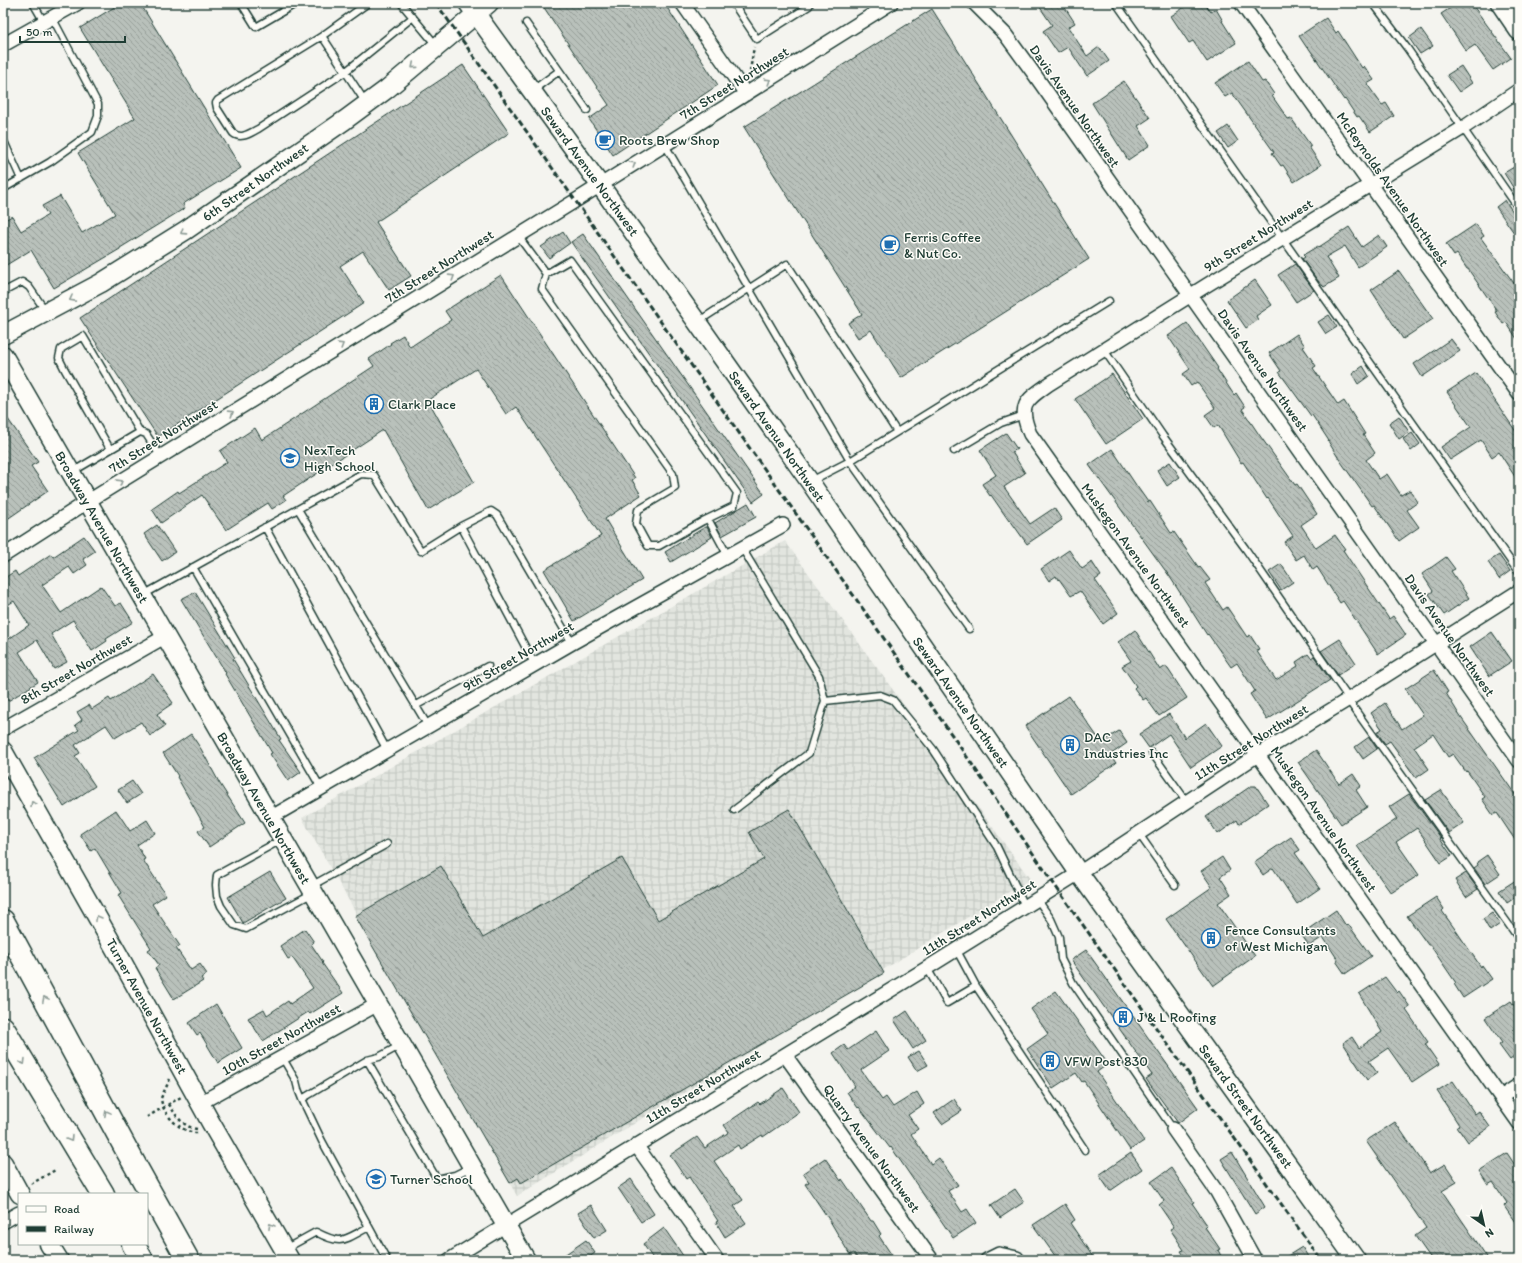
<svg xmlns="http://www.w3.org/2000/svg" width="1522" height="1263" font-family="Itim,sans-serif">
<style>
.industrial{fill:url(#industrial-grid)}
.building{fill:url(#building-back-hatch);stroke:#1f3d34}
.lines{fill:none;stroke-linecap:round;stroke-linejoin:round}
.lane-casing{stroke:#1f3d34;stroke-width:9}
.street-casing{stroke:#1f3d34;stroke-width:16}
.secondary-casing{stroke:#1f3d34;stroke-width:21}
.highway-casing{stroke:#1f3d34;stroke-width:25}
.path{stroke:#1f3d34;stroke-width:2.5;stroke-dasharray:3 3;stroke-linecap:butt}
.lane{stroke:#fdfcf7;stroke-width:6}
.street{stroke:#fdfcf7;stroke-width:13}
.secondary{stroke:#fdfcf7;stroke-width:18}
.highway{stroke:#fdfcf7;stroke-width:22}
.rail{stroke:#1f3d34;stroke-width:3;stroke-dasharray:6 3;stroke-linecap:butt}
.oneway{stroke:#8e9c96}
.labels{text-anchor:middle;stroke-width:3;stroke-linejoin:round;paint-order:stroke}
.street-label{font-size:14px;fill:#1f3d34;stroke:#fdfcf7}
.poi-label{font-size:14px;fill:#1f3d34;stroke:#fdfcf7;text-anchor:start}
</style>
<defs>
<pattern id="industrial-grid" width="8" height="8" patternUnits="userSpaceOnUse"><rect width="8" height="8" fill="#e2e5df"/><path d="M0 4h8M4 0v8" fill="none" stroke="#c1c5c0"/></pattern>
<pattern id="building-back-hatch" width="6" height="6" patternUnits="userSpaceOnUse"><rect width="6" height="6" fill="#b9c1bb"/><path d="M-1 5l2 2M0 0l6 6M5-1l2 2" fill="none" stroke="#969e99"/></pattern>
</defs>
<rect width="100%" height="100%" fill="#f4f4ef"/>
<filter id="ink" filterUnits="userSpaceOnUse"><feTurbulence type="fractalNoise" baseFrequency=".025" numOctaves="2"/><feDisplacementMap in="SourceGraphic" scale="8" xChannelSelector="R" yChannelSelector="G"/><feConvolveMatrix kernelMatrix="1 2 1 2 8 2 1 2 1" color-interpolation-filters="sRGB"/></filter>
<g filter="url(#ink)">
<!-- industrial -->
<path class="industrial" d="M785,541L1030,879L517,1196L302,818Z"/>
<!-- building -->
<path class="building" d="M121,3H140L241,168L183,204L185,208L120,248V249L54,288L31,250L3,267V221L12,216L21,231L48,215L42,206L60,196L82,233L115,214L78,153L135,118L80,28Z
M541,3H664L718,85L613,155L589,119L609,105Z
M1037,3H1062L1075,23L1068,27L1087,56L1099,47L1109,61L1087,76L1068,47L1058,53L1043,31L1052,25Z
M1191,3H1204L1211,12L1216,9L1223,21H1222L1236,43L1207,62L1193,41L1189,43L1171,16Z
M1458,3H1471L1511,58L1493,70L1475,45L1466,51L1441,14Z
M932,9L1089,259L901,378L871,330L858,338L848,323L862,314L744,127Z
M1326,18L1336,33L1338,31L1362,68L1364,66L1374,80L1367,84L1382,105L1386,103L1394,116L1370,132L1359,116L1357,117L1345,99L1344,100L1308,47L1307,48L1299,36Z
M1421,29L1433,46L1420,54L1409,38Z
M1248,61L1262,82L1265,81L1274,94L1272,96L1288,119L1291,118L1311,146L1309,147L1321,165L1294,182L1283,165L1281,166L1272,153L1274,152L1232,93L1225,97L1215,83Z
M463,65L509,133L376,222L411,276L389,290L363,251L340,266L364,303L158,437L80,318Z
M1461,66L1472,83L1459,92L1447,75Z
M1124,81L1150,118L1138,126L1150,145L1128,160L1092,103Z
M1228,126L1238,141L1228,148L1218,133Z
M1519,164V197L1504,173Z
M1505,200L1519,221V240L1496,207Z
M1476,224L1484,236L1481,238L1519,290V342L1506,322L1503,324L1495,312L1497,311L1468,269H1467L1457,254L1454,256L1446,244Z
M1349,227L1362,247L1379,235L1387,247L1358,267L1345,246L1326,257L1339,278L1324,287L1322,285H1321L1302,259L1305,257L1303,255L1318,246L1319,247Z
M563,232L570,243L549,258L541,247Z
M583,234L764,494L753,502L571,242Z
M1295,264L1314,290L1296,302L1278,275Z
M1399,271L1433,319L1403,339L1371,290Z
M501,275L635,478L632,480L641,495L605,519L642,580L574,621L544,570L601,536L516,407L506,414L476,369L428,400L474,482L428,510L383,430L283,496L286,500L272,509L268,503L226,530L202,495L161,523L152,509L178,491L179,493L227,462L220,451L255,428L262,440L374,366L369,359L391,344L390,343L403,335L410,347L451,320L445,311Z
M1255,280L1272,305L1256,316L1258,320L1246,328L1227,300Z
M1329,315L1337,327L1326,334L1318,322Z
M1187,323L1218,368L1217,369L1234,395L1236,393L1245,407L1242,409L1258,433L1295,485L1297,484L1317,514L1301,525L1316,548L1335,535L1345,549L1343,550L1389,619L1393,616L1406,635L1378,654L1343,601L1340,603L1317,567L1313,570L1304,555L1296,560L1284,542L1293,536L1268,498L1267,499L1243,462L1241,463L1218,425L1214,428L1205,415L1215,408L1197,382L1191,386L1183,374L1190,369L1168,336Z
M1297,334L1305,346L1303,347L1316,366L1313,368L1338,405L1344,401L1365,434L1363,435L1375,453L1366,460L1379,479L1387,474L1401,495L1410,490L1418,502L1407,510L1419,527L1399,541L1374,505L1372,506L1339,459L1328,441H1329L1312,415L1311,416L1279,372L1281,371L1269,353Z
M1451,339L1460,351L1422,377L1414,364Z
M1363,366L1369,376L1358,384L1352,374Z
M1476,373L1519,436V483L1499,452L1492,457L1481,440L1450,460L1441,447L1471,427L1447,392Z
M1112,374L1143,419L1106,444L1075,399Z
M3,412L38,462L31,466L48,491L3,522Z
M1399,416L1409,432L1399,439L1389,423Z
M1006,433L1017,449L1012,452L1025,473L1004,487L1030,524L1054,508L1062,520L1027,544L1010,520L1009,521L991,495L990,496L982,484L996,475L980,450Z
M1412,433L1420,444L1411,451L1403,439Z
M1112,449L1136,485L1148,502L1150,501L1171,533L1174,532L1199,568L1200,567L1210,580L1205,583L1223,610L1227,607L1247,637L1250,635L1259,649L1256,650L1276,680L1298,666L1296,662L1308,654L1311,658L1314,656L1330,680L1267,720L1250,694L1255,691L1237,663L1231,667L1208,634L1207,635L1170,577L1089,465Z
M1170,462L1180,477L1167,486L1157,470Z
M748,503L756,517L722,536L715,523Z
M157,525L175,552L162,561L144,534Z
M705,527H707L712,537L671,562L665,552Z
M84,536L95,551L83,559L87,565L74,574L69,567L42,585L61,613L101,586L115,606L121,603L133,622L106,639L107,641L92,651L73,620L51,634L67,662L54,669L37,640L19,652L38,682L8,701L3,692V643L29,625L14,601L3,608V579L15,571L18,576L51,554L53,557Z
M1069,550L1082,569L1092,562L1101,576L1095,580L1118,613L1103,624L1080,591L1071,596L1059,579L1058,580L1056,576L1049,581L1041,569Z
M1499,555L1510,571L1499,579L1488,562Z
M1446,557L1455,569L1451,571L1469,598L1444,615L1429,594L1433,591L1422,574Z
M1281,564L1293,582L1281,590L1269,572Z
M195,592L235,658L233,659L281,739L279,740L301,772L288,781L270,754L272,753L225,674L226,673L181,599Z
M1135,630L1160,670L1166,666L1187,698L1159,716L1146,698L1143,700L1134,688L1136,686L1122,666L1131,661L1118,642Z
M1492,632L1512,661L1489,676L1470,647Z
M1340,639L1356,663L1338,675L1321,651Z
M1434,670L1448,692L1446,693L1460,716L1519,800V846L1497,813L1493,815L1482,799L1485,797L1467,771L1466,772L1453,754L1448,757L1433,734L1414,747L1429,769L1416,778L1390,741L1385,744L1377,732L1382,729L1371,713L1385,703L1402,729L1423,715L1405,689Z
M153,674L173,703L157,714L165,726L150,736L141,722L115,738L106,725L75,745L80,753L75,756L95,786L64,807L34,758L79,730L75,725L82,720L77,712L89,705L92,709L109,698L111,701Z
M1069,696L1101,742L1119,731L1127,743L1110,755L1116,763L1071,794L1025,726Z
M1169,714L1185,738L1206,723L1222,746L1191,767L1169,734L1149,748L1139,734Z
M191,734L201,749L220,784L245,823L209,847L198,831L205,827L177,777L178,776L163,753Z
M1369,737L1377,749L1363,759L1355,747Z
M1316,750L1339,784L1353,774L1361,786L1356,790L1367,807L1341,824L1298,762Z
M132,781L141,794L127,803L118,790Z
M1251,786H1256L1268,804L1239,824L1237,820L1218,834L1206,817Z
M1441,790L1464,823L1449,833L1425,800Z
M1409,794L1441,838L1440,839L1452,856L1441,863L1417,828L1396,842L1419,875L1391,893L1357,846L1397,819L1389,807Z
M789,809L884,973L521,1183L518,1178L510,1183L355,916L441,866L483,938L622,858L658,920L764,859L749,832Z
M116,810L130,831L147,820L155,833L137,845L145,859L143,860L166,895L152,904L180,946L176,948L191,970L200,964L207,974L201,978L203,981L174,999L155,968L159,965L148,950L151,948L118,895L122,893L95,848L91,851L80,834Z
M1291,837L1300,850L1295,853L1320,888L1297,904L1273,868L1263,875L1254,862Z
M1487,855L1500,874L1485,884L1474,868L1478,865L1477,862Z
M1222,857L1230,870L1220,877L1231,894L1218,903L1255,956L1213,986L1166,919L1212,887L1201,871Z
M270,872L286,898L243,923L228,897Z
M1466,873L1478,889L1466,897L1455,880Z
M1519,878V895L1507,903L1499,891Z
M1436,897L1444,909L1442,911L1457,932L1481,967L1482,965L1492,979L1463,998L1454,984L1456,983L1430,945H1428L1407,916Z
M1336,910L1346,926L1348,924L1371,956L1345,974L1336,961L1338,960L1323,937L1309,946L1301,934Z
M1492,913L1500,924L1490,931L1483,919Z
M305,929L314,942L311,944L323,962L322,963L343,993L310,1014L308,1012L263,1041L248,1018L264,1009L267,1015L288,1001L290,1004L313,988L292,957L288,959L280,946Z
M1086,950L1198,1108L1178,1123L1146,1079L1152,1075L1071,960Z
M1385,977L1397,993L1399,991L1410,1007L1406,1010L1428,1042L1425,1044L1439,1064L1412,1082L1388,1048L1369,1061L1377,1073L1367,1080L1343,1043L1352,1037L1359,1048L1382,1032L1359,994Z
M1056,991L1108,1064L1097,1072L1144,1141L1130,1150L1084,1081L1082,1082L1076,1073L1053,1088L1027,1049L1048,1034L1031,1009Z
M1511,1001L1519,1013V1053L1510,1060L1499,1045L1502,1043L1485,1018Z
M216,1004L242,1048L218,1063L200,1033L197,1035L189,1023Z
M907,1011L926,1040L913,1049L894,1020Z
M876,1031L889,1051L861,1070L882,1100L886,1097L893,1107L917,1092L924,1104L908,1115L918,1129L911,1134L931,1164L939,1158L958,1185L948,1191L962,1212L967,1209L976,1223L953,1238L891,1147L890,1148L859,1107L858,1108L847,1092L855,1086L833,1053L844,1045L848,1050Z
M919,1051L928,1065L917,1071L908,1057Z
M1453,1081L1475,1114L1479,1111L1490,1127L1468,1142L1457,1126L1459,1125L1437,1091Z
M783,1088L799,1112L763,1137L762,1135L740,1149L738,1145L714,1161L732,1187L733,1186L743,1200L734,1206L746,1223L725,1237L716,1222L718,1221L689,1177L686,1179L670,1155L697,1137L705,1148L729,1132L724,1125L758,1102L760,1104Z
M954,1099L962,1111L942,1124L934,1113Z
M1395,1122L1430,1173L1445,1164L1457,1182L1442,1191L1489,1260H1432L1415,1236L1426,1228L1366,1141Z
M1232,1152L1265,1207L1255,1214L1221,1159Z
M1131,1153L1142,1169L1110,1191L1099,1175Z
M1507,1153L1519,1171V1228L1504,1206L1507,1203L1493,1182L1488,1185L1479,1171Z
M825,1158L841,1181L842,1179L871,1221H873L881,1234L879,1236L895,1260H858L854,1253L850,1255L830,1221L805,1184L809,1182L803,1173Z
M1171,1168L1194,1202L1192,1203L1207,1225L1205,1227L1220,1249L1218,1250L1223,1260H1187L1181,1251L1184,1250L1170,1229L1174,1227L1159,1205L1164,1201L1151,1182Z
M631,1179L654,1214L641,1222L618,1188Z
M1015,1189L1024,1202L1000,1218L991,1205Z
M1065,1204L1075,1220L1070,1223L1095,1260H1058L1033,1225Z
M591,1205L607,1230L594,1238L578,1213Z
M664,1228L686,1260H654L643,1244Z
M586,1240L595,1253L585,1260H557Z
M1302,1247L1310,1260H1281Z"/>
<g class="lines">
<!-- lane casing -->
<g class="lane-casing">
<path id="lane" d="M33,3L44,22
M241,3L256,27L297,3
M368,3L322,36L218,100L216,103L217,108L233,133C241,140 250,133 258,129L345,72L413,17
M401,3L436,45
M733,3L757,39L809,6L807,3
M1116,3L1519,573
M1373,3L1407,48L1519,209
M526,23L587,110
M322,36L366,103
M533,90L559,71
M3,139L21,179
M665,145L850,461L811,481
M3,189L50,162L92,132L98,116V104L52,17
M518,236L546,274L570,260L737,493L734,506L703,521L659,546H648L636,524L638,510L675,488L673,474L542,289L546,274
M3,292L22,282L29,287L45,310
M699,321L787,264L897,432
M1104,350L1163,436L1245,548L1349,699
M110,449L65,370L59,358L61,349L83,336L140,432
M954,451L1001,423L1024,415
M72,472L140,432L146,434L161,457
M298,509L428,726
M708,519L728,556
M461,526L491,511L497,515L572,643
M265,527L387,750
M193,567L321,788
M143,595L361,474L374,475L421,551L461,526L535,665
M969,629L850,461L1109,301
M1348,700L1519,939
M825,701L880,695L893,700L933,749L997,847L1025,906
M415,706L488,666
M1152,753L1187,802
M734,810L809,753L825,701L819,676L742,548
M1139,834L1175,885
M281,840L217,875L216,885L217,896L221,906L234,925L246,929L313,893
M311,886L387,844
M1037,899L1051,919L1059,937L1061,959L1073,983L1173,1129
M927,968L947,1003L976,986L956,949
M976,986L1085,1150
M401,1045L379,1057L367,1060L437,1179L455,1175L471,1167
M282,1057L296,1081L298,1089L302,1099L367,1060
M302,1099L322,1141L387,1260
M285,1249L316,1232C343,1246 343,1240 369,1227"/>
</g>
<!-- street casing -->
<g class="street-casing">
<path id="street" d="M682,3L746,94
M974,3L1005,34L1032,71L1519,761
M1241,3L1519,394
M3,45L78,3
M1519,90L1466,126L1207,285L1049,384C1025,401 1018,405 1030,434L1519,1123
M3,556L87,502L575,201L891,3
M3,729L166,636
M270,818L572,643L783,525
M785,1055L932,1260
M1501,1097L1519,1085
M200,1103L378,1004
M1173,1129L1217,1192L1255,1260
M636,1145L717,1260
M3,1222L19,1213
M449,1260L927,968L1079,873L1259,754L1349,699L1519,591
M987,1260L999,1254L1017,1258L1018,1260"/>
</g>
<!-- secondary casing -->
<g class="secondary-casing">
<path id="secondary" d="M468,3L600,185L810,482L1079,873L1356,1260
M1500,3L1519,31
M3,335L101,283L186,230L345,120L387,89L489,3
M3,355L526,1260
M3,751L118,954L211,1123L290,1260
M3,1163L20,1194
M49,1244L59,1260"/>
</g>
<!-- highway casing -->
<g class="highway-casing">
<path id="highway" d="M3,921L125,1147L188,1260
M3,1028L103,1194
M133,1244L142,1260"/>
</g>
<!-- path -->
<path class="path" d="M704,6L709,3
M750,71L754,47
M170,1079L161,1098C162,1115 182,1134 200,1133
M169,1104C176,1116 183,1127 197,1129
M147,1117L181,1097
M31,1184L57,1169"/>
<!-- lane -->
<use href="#lane" class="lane"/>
<!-- street -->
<use href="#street" class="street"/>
<!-- secondary -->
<use href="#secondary" class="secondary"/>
<!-- highway -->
<use href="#highway" class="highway"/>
<!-- rail -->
<path class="rail" d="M436,3L954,738L1056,887L1321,1260"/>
</g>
<!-- one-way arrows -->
<defs><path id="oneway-chevron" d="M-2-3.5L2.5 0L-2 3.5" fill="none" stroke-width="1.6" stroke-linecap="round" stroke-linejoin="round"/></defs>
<g class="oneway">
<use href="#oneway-chevron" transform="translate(414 66) rotate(140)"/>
<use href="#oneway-chevron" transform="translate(768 81) rotate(-32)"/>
<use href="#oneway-chevron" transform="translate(633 164) rotate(-32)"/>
<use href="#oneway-chevron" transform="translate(183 232) rotate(147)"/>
<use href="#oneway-chevron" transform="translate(452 277) rotate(-32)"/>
<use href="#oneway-chevron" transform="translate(72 299) rotate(152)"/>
<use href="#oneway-chevron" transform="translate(341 345) rotate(-32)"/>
<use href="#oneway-chevron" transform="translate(231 413) rotate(-32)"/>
<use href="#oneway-chevron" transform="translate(120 482) rotate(-32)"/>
<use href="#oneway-chevron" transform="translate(33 804) rotate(-120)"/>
<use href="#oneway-chevron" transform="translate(98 918) rotate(-120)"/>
<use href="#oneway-chevron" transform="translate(45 999) rotate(-118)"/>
<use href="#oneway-chevron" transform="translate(23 1062) rotate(59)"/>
<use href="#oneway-chevron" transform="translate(107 1113) rotate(-118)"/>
<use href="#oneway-chevron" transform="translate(70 1139) rotate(59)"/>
<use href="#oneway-chevron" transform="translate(271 1226) rotate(-120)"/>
</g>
</g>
<!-- icons -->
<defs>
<g id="cafe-ring" transform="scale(1)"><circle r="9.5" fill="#fdfcf7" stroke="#1f6fb2" stroke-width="1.5"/><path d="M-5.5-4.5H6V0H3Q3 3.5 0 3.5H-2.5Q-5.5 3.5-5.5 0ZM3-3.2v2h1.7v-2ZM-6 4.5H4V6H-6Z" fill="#1f6fb2"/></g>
<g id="building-ring" transform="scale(1)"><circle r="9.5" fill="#fdfcf7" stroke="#1f6fb2" stroke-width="1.5"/><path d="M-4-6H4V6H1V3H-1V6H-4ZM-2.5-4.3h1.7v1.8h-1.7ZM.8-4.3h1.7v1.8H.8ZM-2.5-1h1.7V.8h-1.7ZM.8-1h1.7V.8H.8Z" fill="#1f6fb2"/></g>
<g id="school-ring" transform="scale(1)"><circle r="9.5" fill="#fdfcf7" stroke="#1f6fb2" stroke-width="1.5"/><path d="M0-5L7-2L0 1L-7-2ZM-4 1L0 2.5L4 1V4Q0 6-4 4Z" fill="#1f6fb2"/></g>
</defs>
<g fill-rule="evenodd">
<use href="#cafe-ring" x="605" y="140"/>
<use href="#cafe-ring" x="890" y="245"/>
<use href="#building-ring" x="374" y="404"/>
<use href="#school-ring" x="290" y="458"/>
<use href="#building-ring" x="1070" y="745"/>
<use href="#building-ring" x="1211" y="938"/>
<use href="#building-ring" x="1123" y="1017"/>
<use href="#building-ring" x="1050" y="1061"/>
<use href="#school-ring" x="376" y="1179"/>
</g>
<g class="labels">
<!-- street labels -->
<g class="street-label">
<text transform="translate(734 83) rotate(-32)" y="5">7th Street Northwest</text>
<text transform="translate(1075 106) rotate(55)" y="5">Davis Avenue Northwest</text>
<text transform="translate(590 171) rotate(54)" y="5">Seward Avenue Northwest</text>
<text transform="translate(255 182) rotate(-35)" y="5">6th Street Northwest</text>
<text transform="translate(1393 189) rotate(55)" y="5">McReynolds Avenue Northwest</text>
<text transform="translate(1258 235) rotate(-32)" y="5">9th Street Northwest</text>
<text transform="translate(439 266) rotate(-32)" y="5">7th Street Northwest</text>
<text transform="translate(1263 370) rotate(55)" y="5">Davis Avenue Northwest</text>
<text transform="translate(163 436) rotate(-32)" y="5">7th Street Northwest</text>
<text transform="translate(777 436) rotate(55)" y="5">Seward Avenue Northwest</text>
<text transform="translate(102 527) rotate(60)" y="5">Broadway Avenue Northwest</text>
<text transform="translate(1136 555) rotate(54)" y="5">Muskegon Avenue Northwest</text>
<text transform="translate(1450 635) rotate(55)" y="5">Davis Avenue Northwest</text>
<text transform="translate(518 656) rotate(-30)" y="5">9th Street Northwest</text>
<text transform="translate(76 669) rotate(-30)" y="5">8th Street Northwest</text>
<text transform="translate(961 702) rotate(55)" y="5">Seward Avenue Northwest</text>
<text transform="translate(1251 742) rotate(-32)" y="5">11th Street Northwest</text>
<text transform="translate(264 808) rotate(60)" y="5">Broadway Avenue Northwest</text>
<text transform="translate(1324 819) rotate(55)" y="5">Muskegon Avenue Northwest</text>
<text transform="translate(979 917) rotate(-32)" y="5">11th Street Northwest</text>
<text transform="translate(147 1006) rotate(61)" y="5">Turner Avenue Northwest</text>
<text transform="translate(281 1039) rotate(-29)" y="5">10th Street Northwest</text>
<text transform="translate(703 1086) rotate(-31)" y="5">11th Street Northwest</text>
<text transform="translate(1246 1106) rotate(54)" y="5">Seward Street Northwest</text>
<text transform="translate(872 1148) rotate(54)" y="5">Quarry Avenue Northwest</text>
</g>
<!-- poi labels -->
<g class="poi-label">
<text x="619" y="145">Roots Brew Shop</text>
<text x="904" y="242">Ferris Coffee<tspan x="904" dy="16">&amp; Nut Co.</tspan></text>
<text x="388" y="409">Clark Place</text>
<text x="304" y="455">NexTech<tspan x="304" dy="16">High School</tspan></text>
<text x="1084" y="742">DAC<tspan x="1084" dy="16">Industries Inc</tspan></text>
<text x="1225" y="935">Fence Consultants<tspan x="1225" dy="16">of West Michigan</tspan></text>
<text x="1137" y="1022">J &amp; L Roofing</text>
<text x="1064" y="1066">VFW Post 830</text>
<text x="390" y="1184">Turner School</text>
</g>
</g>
<!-- margin -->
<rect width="1522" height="1263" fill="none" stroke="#fdfcf7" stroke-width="16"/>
<rect x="8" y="8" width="1506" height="1247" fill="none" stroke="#1f3d34" stroke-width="1.5" filter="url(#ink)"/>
<!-- legend -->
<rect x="18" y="1193" width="130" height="52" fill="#fdfcf7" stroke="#a4b0a9"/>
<rect x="26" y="1206" width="20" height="6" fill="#fdfcf7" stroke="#a4b0a9"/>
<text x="54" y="1213" font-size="12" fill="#1f3d34">Road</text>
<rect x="26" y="1226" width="20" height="6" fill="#1f3d34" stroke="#a4b0a9"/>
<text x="54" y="1233" font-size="12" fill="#1f3d34">Railway</text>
<!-- north arrow -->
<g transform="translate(1484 1225) rotate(146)" stroke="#fdfcf7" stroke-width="3" paint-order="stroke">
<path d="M0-3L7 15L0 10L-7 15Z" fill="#1f3d34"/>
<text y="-6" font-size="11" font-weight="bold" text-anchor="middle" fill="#1f3d34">N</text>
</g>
<!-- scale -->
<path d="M20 36v6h105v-6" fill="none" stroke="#1f3d34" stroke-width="2"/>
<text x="26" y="36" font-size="12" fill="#1f3d34" stroke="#fdfcf7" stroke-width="3" paint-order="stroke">50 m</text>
</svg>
